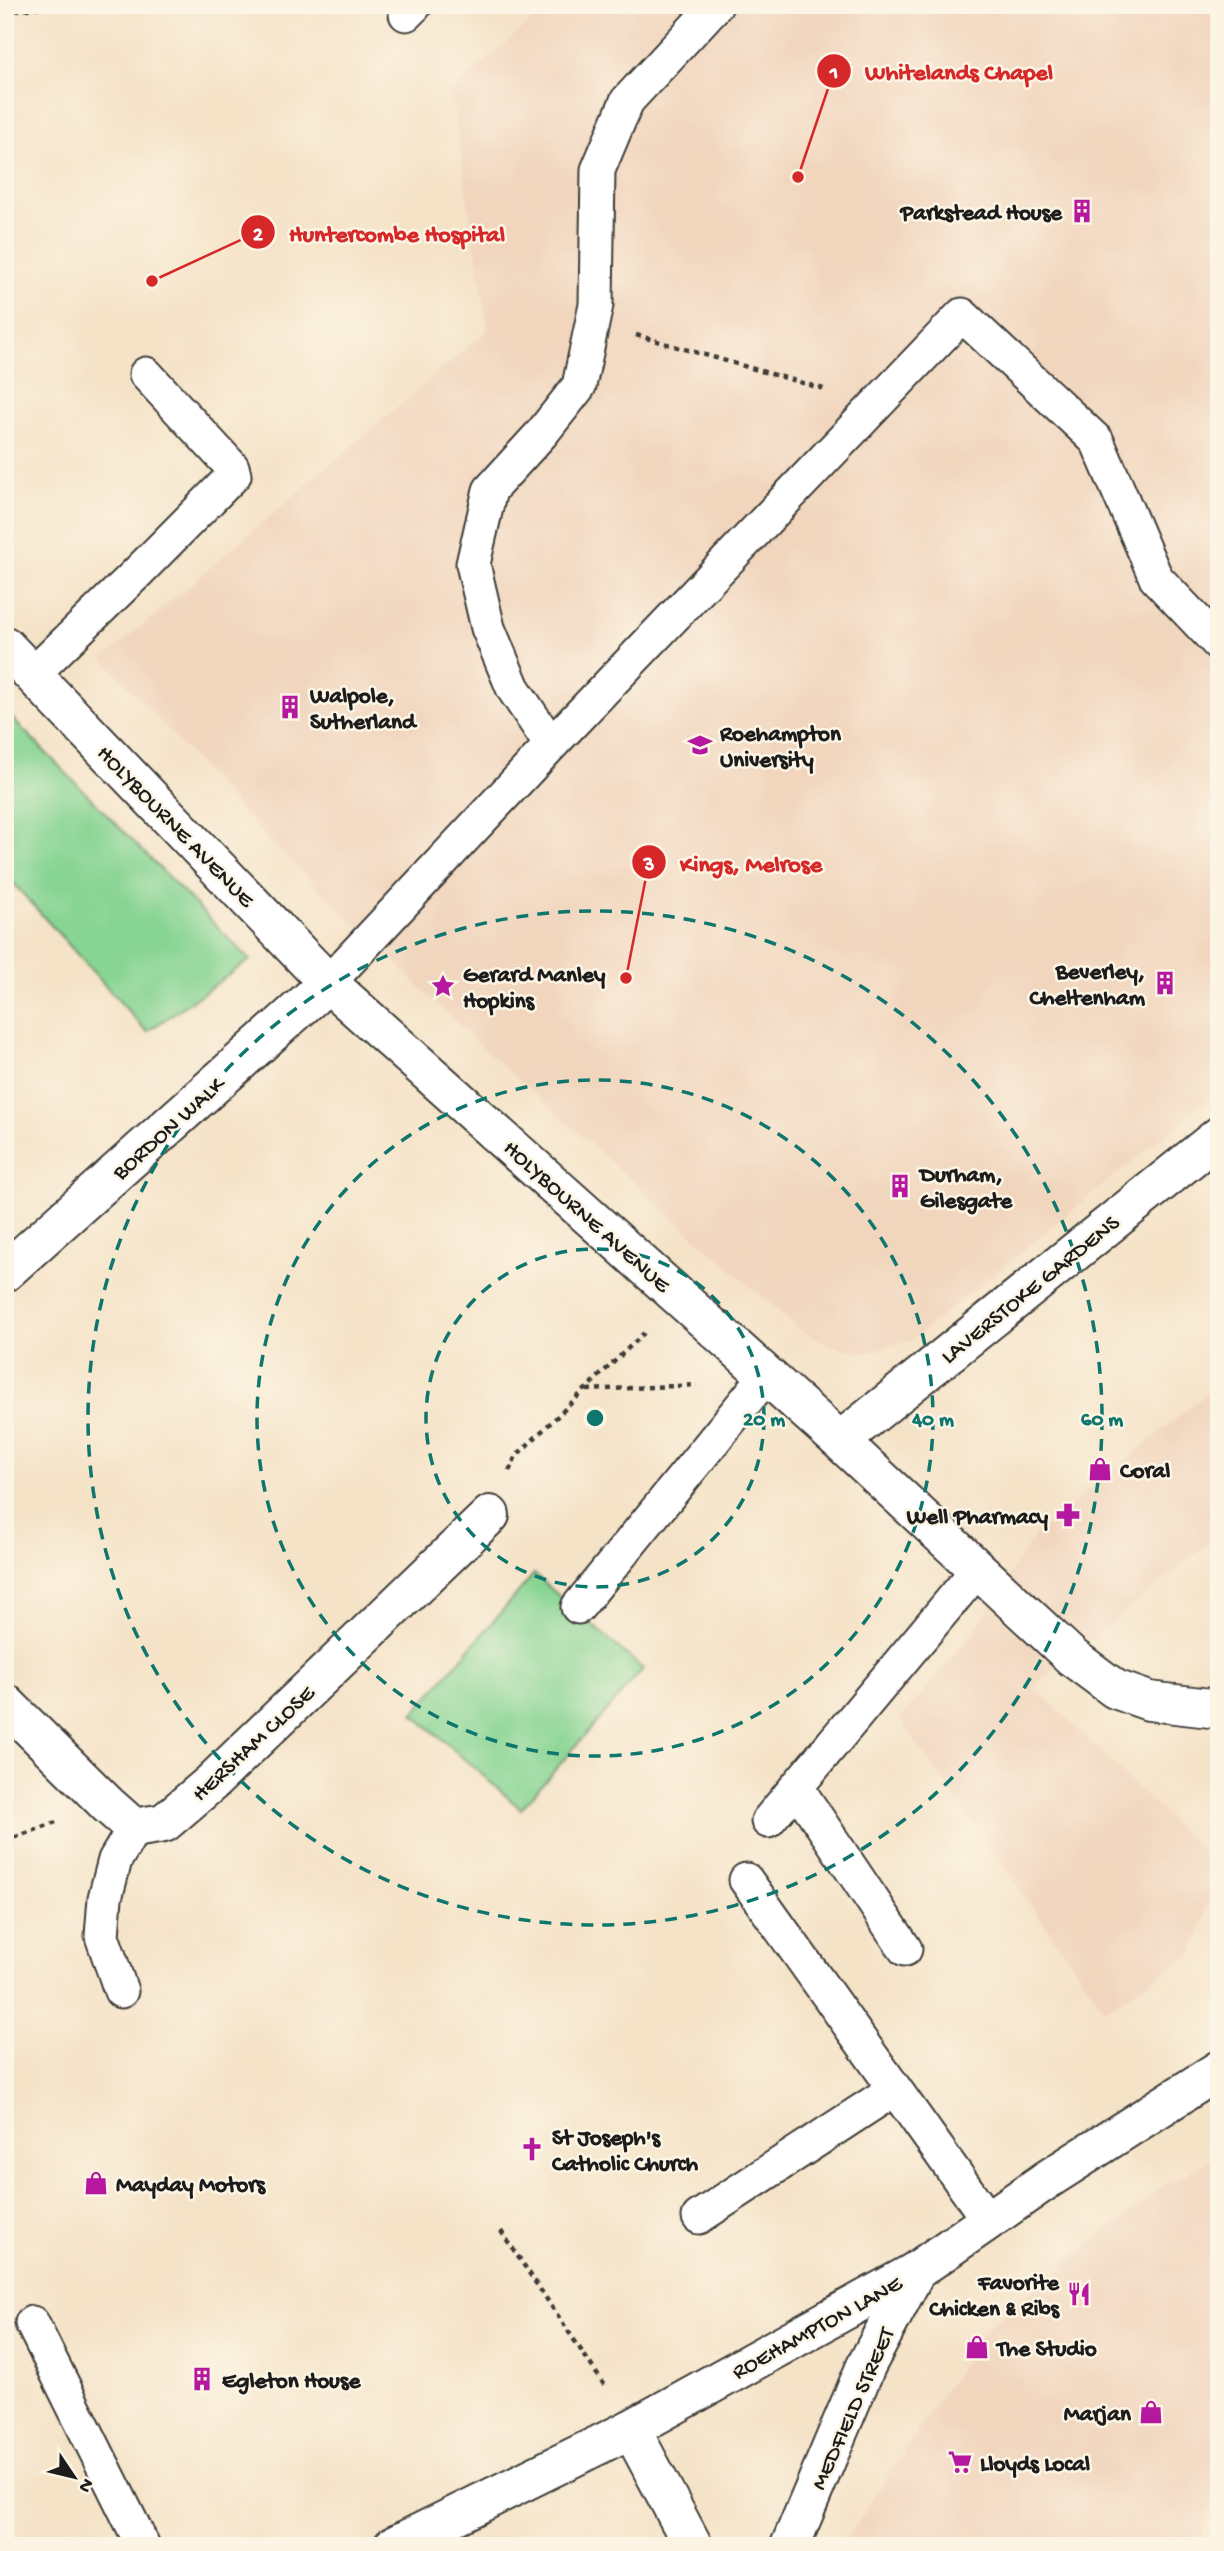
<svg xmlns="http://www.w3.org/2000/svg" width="1224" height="2551" font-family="'Gochi Hand',sans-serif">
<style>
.built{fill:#f1d5bd}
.green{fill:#87d493;stroke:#527858;stroke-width:2}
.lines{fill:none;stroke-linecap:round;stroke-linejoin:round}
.service-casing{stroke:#3d3a36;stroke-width:37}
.minor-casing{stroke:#3d3a36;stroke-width:42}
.tertiary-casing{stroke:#3d3a36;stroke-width:42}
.trunk-casing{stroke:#3d3a36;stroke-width:42}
.path{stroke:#3d3a36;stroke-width:4.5;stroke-dasharray:5 5;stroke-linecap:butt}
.service{stroke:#fff;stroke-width:33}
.minor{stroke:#fff;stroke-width:38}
.tertiary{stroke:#fff;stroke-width:38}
.trunk{stroke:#fff;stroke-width:38}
.ring{fill:none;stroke:#0f766e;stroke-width:3.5;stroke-dasharray:12 9}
.labels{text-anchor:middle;stroke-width:5;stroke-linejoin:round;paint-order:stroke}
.poi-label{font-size:23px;font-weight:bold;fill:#1c1c1c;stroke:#fcf5e5;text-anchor:start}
.street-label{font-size:23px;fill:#1c1c1c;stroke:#fcf5e5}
.centre{fill:#0f766e;stroke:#fcf5e5;stroke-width:3.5}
.ring-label{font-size:21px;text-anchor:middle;font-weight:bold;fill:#0f766e;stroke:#fcf5e5;stroke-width:5;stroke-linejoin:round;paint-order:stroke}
.leader{fill:none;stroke:#d62828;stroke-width:2.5}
.callout-dot{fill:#d62828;stroke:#fcf5e5;stroke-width:2.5}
.mark-label{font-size:21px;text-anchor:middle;font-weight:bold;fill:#fff}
.callout-label{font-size:24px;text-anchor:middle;font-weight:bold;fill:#d62828;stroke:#fcf5e5;stroke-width:5;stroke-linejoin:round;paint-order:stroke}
</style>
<rect width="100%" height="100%" fill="#fcf5e5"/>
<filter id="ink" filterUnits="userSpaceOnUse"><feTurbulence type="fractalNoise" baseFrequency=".0143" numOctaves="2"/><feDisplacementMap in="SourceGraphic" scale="14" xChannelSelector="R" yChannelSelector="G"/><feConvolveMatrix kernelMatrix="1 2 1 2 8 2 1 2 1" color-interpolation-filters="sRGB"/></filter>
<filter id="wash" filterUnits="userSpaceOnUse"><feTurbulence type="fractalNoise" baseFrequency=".00686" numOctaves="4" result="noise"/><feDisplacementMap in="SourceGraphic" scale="28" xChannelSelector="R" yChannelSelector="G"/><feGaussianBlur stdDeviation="1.57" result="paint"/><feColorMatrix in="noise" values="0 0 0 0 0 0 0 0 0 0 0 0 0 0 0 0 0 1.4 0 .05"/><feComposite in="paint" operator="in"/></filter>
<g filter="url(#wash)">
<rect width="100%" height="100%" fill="#f5e3c8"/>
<!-- built -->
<path class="built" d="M549,5H1219V1091L911,1341L862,1353L827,1344L796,1327L473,1039L260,831L103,659L488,330L451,92Z
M1219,1383V1535L1034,1686L1218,1867L1194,1953L1105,2010L900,1720L976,1629L1034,1536Z
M1219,2155V2478L1199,2546H842L986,2327L1165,2185Z"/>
<!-- green -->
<path class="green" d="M5,711L250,960L147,1032L5,874Z
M534,1574L643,1669L521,1809L413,1714Z"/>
</g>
<g filter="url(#ink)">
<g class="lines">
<!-- service casing -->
<g class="service-casing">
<path id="service" d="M406,14L415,5
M33,674L134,576L234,475L232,467L146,374
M551,745L513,688L488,628L473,564L490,490L542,433L579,386L596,305L598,170L627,101L716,5
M328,983L551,745L962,315L1097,441L1156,578L1219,644
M578,1607L766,1376
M797,1788L905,1949
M768,1821L978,1569
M746,1880L989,2221
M121,1991L102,1936L105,1898L115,1860L134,1828
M699,2217L895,2089
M32,2323L143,2546"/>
</g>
<!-- minor casing -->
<g class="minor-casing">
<path id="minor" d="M5,646L328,983L840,1441L1072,1657L1115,1689L1149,1701L1219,1709
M5,1272L328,983
M840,1441L1219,1136
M5,1703L108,1805L134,1828L164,1823L211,1783L490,1515"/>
</g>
<!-- tertiary casing -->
<g class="tertiary-casing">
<path id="tertiary" d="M631,2429L693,2546
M790,2546L866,2366L916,2271"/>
</g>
<!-- trunk casing -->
<g class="trunk-casing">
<path id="trunk" d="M393,2546L631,2429L916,2271L1048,2179L1219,2070"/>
</g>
<!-- path -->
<path class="path" d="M349,5L361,7
M5,12L55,5
M636,335L827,390
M587,1390L697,1385
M509,1471L516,1456L644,1333
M5,1841L56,1822
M501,2231L605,2386"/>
<!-- service -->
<use href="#service" class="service"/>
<!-- minor -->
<use href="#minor" class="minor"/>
<!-- tertiary -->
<use href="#tertiary" class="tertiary"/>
<!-- trunk -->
<use href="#trunk" class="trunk"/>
</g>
</g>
<!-- distance rings -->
<g class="ring">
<circle cx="595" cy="1418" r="169"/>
<circle cx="595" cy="1418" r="338"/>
<circle cx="595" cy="1418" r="507"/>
</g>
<!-- icons -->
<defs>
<g id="building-bare" transform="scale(1.89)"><path d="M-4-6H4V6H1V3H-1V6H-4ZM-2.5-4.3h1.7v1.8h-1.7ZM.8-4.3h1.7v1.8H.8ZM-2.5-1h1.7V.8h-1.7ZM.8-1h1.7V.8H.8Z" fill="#b5179e" stroke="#fcf5e5" stroke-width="2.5" paint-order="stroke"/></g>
<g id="university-bare" transform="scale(1.89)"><path d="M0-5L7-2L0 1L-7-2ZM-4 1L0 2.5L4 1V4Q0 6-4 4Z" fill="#b5179e" stroke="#fcf5e5" stroke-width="2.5" paint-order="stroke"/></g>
<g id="sight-bare" transform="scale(1.89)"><path d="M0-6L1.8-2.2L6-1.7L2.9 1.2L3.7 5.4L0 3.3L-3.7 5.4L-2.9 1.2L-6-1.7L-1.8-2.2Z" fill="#b5179e" stroke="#fcf5e5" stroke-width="2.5" paint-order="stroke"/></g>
<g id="shop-bare" transform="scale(1.89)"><path d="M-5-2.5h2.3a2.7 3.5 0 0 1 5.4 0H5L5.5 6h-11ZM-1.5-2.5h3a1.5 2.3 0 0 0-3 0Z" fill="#b5179e" stroke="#fcf5e5" stroke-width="2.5" paint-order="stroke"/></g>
<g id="pharmacy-bare" transform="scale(1.89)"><path d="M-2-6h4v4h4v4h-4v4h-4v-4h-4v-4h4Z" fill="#b5179e" stroke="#fcf5e5" stroke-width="2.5" paint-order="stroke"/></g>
<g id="church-bare" transform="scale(1.89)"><path d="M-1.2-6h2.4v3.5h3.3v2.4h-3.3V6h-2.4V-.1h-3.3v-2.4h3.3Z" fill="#b5179e" stroke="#fcf5e5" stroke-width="2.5" paint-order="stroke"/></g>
<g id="restaurant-bare" transform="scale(1.89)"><path d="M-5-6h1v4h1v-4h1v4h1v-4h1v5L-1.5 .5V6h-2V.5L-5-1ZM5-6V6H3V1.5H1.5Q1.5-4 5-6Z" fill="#b5179e" stroke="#fcf5e5" stroke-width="2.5" paint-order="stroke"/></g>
<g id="supermarket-bare" transform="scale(1.89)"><path d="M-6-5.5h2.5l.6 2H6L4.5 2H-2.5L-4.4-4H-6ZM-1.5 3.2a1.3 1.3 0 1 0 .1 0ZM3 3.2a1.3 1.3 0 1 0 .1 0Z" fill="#b5179e" stroke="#fcf5e5" stroke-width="2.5" paint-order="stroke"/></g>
</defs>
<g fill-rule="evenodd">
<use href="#building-bare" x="1082" y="211"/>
<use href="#building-bare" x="290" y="707"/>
<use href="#university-bare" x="700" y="745"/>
<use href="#building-bare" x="1165" y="983"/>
<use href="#sight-bare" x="443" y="986"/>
<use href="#building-bare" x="900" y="1186"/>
<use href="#shop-bare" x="1100" y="1469"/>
<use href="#pharmacy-bare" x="1068" y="1515"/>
<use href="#church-bare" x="532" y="2149"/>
<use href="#shop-bare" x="96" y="2183"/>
<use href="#restaurant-bare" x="1079" y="2294"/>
<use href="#shop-bare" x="977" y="2347"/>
<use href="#building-bare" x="202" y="2379"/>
<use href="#shop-bare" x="1151" y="2412"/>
<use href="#supermarket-bare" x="960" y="2462"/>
</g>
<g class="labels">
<!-- poi labels -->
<g class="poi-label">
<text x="1062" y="219" text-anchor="end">Parkstead House</text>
<text x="310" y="702">Walpole,<tspan x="310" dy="26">Sutherland</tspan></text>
<text x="720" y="740">Roehampton<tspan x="720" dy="26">University</tspan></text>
<text x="1145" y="978" text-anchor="end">Beverley,<tspan x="1145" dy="26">Cheltenham</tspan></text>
<text x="463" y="981">Gerard Manley<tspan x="463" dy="26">Hopkins</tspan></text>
<text x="920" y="1181">Durham,<tspan x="920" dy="26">Gilesgate</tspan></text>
<text x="1120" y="1477">Coral</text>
<text x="1048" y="1523" text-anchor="end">Well Pharmacy</text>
<text x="552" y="2144">St Joseph's<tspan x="552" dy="26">Catholic Church</tspan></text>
<text x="116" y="2191">Mayday Motors</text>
<text x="1059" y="2289" text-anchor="end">Favorite<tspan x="1059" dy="26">Chicken &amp; Ribs</tspan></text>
<text x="997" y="2355">The Studio</text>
<text x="222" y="2387">Egleton House</text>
<text x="1131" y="2420" text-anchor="end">Marjan</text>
<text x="980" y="2470">Lloyds Local</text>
</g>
<!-- street labels -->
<g class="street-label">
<text transform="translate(177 825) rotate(46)" y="8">HOLYBOURNE AVENUE</text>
<text transform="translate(167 1127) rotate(-42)" y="8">BORDON WALK</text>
<text transform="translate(588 1215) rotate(42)" y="8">HOLYBOURNE AVENUE</text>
<text transform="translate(1029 1288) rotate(-39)" y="8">LAVERSTOKE GARDENS</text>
<text transform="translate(252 1742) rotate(-43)" y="8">HERSHAM CLOSE</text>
<text transform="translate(816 2326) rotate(-29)" y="8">ROEHAMPTON LANE</text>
<text transform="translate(851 2408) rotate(-66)" y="8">MEDFIELD STREET</text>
</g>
</g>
<circle cx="595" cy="1418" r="10" class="centre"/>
<g class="ring-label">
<text x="764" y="1425">20 m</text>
<text x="933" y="1425">40 m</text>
<text x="1102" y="1425">60 m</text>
</g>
<!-- callouts -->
<path class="leader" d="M798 177L834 71M152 281L258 232M626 978L649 862"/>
<g class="callout-dot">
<circle cx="798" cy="177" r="7"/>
<circle cx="152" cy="281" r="7"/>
<circle cx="626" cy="978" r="7"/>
<circle cx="834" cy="71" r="18"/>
<circle cx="258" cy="232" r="18"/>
<circle cx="649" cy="862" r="18"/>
</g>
<g class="mark-label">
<text x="834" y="78">1</text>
<text x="258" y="240">2</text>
<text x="649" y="870">3</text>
</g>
<g class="callout-label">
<text x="959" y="79">Whitelands Chapel</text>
<text x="397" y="241">Huntercombe Hospital</text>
<text x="751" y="871">Kings, Melrose</text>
</g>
<!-- margin -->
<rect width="1224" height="2551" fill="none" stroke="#fcf5e5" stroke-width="28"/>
<!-- north arrow -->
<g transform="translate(74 2477) rotate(125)" stroke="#fcf5e5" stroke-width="5" paint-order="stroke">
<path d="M0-5L12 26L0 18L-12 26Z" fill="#1c1c1c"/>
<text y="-10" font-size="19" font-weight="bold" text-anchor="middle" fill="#1c1c1c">N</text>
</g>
</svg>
